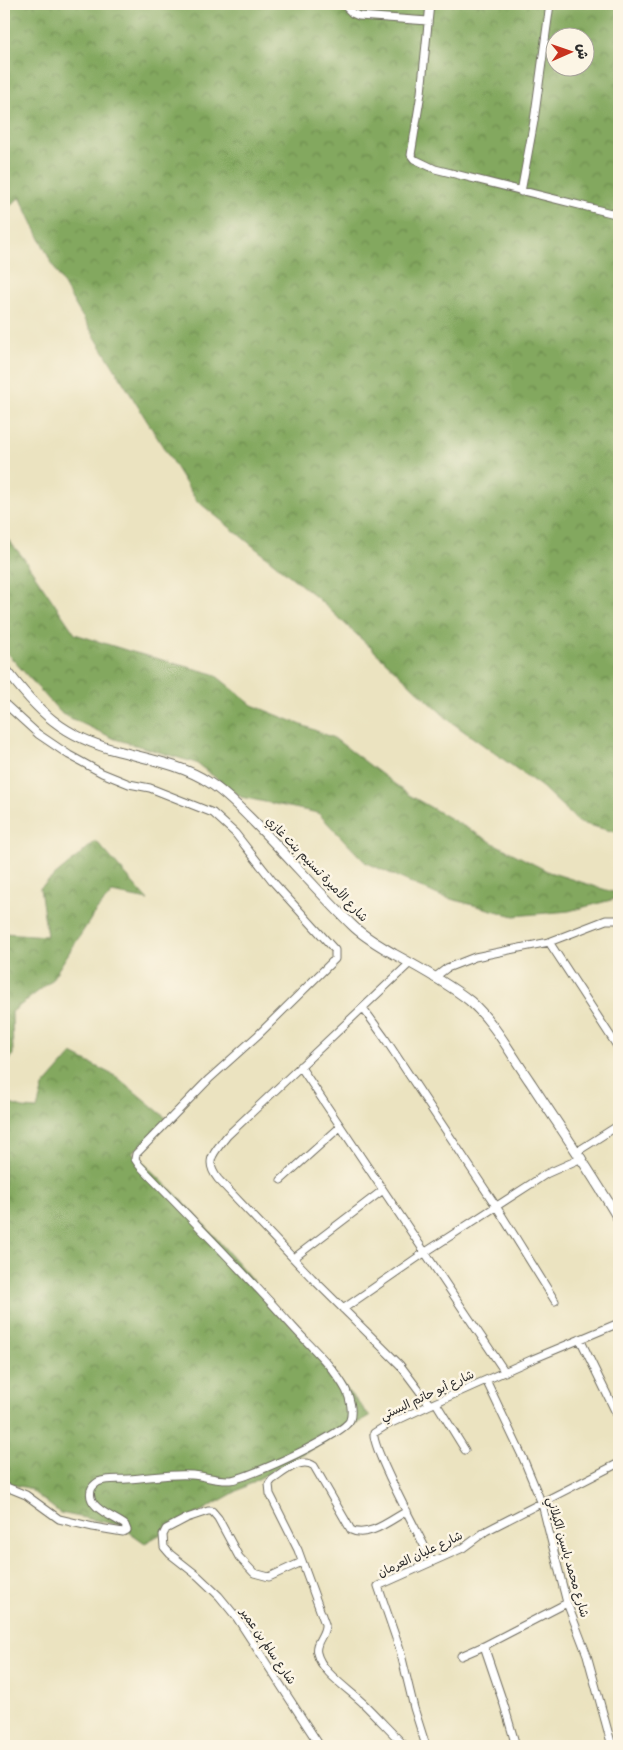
<svg xmlns="http://www.w3.org/2000/svg" width="623" height="1750" font-family="Delius,'Playpen Sans Arabic',sans-serif">
<style>
.forest{fill:url(#forest-crowns);stroke:#576a44;fill-rule:evenodd}
.lines{fill:none;stroke-linecap:round;stroke-linejoin:round}
.minor-casing{stroke:#6e6b5f;stroke-width:9}
.major-casing{stroke:#6e6b5f;stroke-width:11}
.minor{stroke:#fff;stroke-width:7}
.major{stroke:#fff;stroke-width:9}
.labels{text-anchor:middle;stroke-width:5;stroke-linejoin:round;paint-order:stroke}
.street-label{font-size:12px;fill:#2b2b2b;stroke:#fcf5e5}
</style>
<defs>
<pattern id="forest-crowns" width="20" height="18" patternUnits="userSpaceOnUse" patternTransform="scale(1.25)"><rect width="20" height="18" fill="#83a85e"/><path d="M2 6a3 3 0 1 1 6 0M12 15a3 3 0 1 1 6 0" fill="none" stroke="#6b894e"/></pattern>
</defs>
<rect width="100%" height="100%" fill="#fcf5e5"/>
<filter id="ink" filterUnits="userSpaceOnUse"><feTurbulence type="fractalNoise" baseFrequency=".02" numOctaves="2"/><feDisplacementMap in="SourceGraphic" scale="10" xChannelSelector="R" yChannelSelector="G"/><feConvolveMatrix kernelMatrix="1 2 1 2 8 2 1 2 1" color-interpolation-filters="sRGB"/></filter>
<filter id="wash" filterUnits="userSpaceOnUse"><feTurbulence type="fractalNoise" baseFrequency=".0096" numOctaves="4" result="noise"/><feDisplacementMap in="SourceGraphic" scale="20" xChannelSelector="R" yChannelSelector="G"/><feGaussianBlur stdDeviation="1.12" result="paint"/><feColorMatrix in="noise" values="0 0 0 0 0 0 0 0 0 0 0 0 0 0 0 0 0 1.4 0 .05"/><feComposite in="paint" operator="in"/></filter>
<g filter="url(#wash)">
<rect width="100%" height="100%" fill="#ebe3c0"/>
<!-- forest -->
<path class="forest" d="M4,4H619V833L580,823L542,787L451,722L316,597L196,500L77,308L51,262L20,197L10,206H4ZM556,38H586V68H556Z
M4,535L22,556L75,634L129,651L214,674L252,705L334,738L409,795L493,843L549,872L619,894V898L569,911L514,916L440,896L365,862L318,813L241,797L196,763L115,739L62,714L4,650Z
M96,841L148,900L112,893L96,911L50,982L12,1012L13,1054L4,1072V933L47,936L40,888Z
M72,1054L117,1077L171,1122L132,1152L189,1207L370,1416L145,1543L119,1525L60,1513L28,1488L4,1483V1102L23,1108L37,1109L43,1087Z"/>
</g>
<g filter="url(#ink)">
<g class="lines">
<!-- minor casing -->
<g class="minor-casing">
<path id="minor" d="M346,4V7L352,13L359,16L428,21
M430,4L421,93L411,155L414,159L435,169L619,215
M521,192L534,121L550,4
M4,703L38,734L69,755L102,773L129,784L150,788L213,813L235,833L275,884L335,950V959L258,1035L209,1079L136,1154L135,1159L139,1165C190,1218 243,1271 293,1327C311,1347 333,1366 346,1390C350,1398 353,1411 350,1420C345,1434 247,1479 230,1480C217,1481 205,1476 192,1475C171,1473 150,1478 128,1479C118,1480 108,1478 98,1482C95,1484 92,1486 91,1490C86,1508 115,1517 125,1525L127,1530L123,1532L93,1527L59,1519L26,1495L4,1486
M549,942L619,1049
M410,963L227,1136C215,1152 203,1160 218,1179L312,1278L400,1365L430,1405
M434,978L447,968L475,957L549,942L606,920H619
M363,1008L384,1037L496,1206L555,1301
M300,1066L505,1372
M578,1151L619,1125
M281,1180L340,1127
M294,1258L383,1190
M343,1309L424,1253L534,1182L546,1174L582,1158
M580,1339L619,1419
M486,1380L523,1458L542,1504L567,1603L587,1655L612,1746
M436,1403L465,1450
M432,1561C423,1542 371,1448 374,1433L387,1425L430,1405L533,1359L619,1323
M302,1562L269,1577L254,1573L239,1557L218,1518L212,1511H208L187,1518L166,1529L163,1535L164,1547L170,1554L198,1576L219,1596L237,1618L320,1746
M484,1646L504,1705L516,1746
M461,1656L484,1646L567,1603
M4,1740L5,1746
M405,1746C391,1732 378,1718 364,1704C350,1690 321,1672 317,1653C314,1642 326,1635 325,1624L298,1550L270,1494L269,1484L272,1480C283,1473 301,1456 314,1466L351,1530C368,1539 392,1519 407,1511
M426,1746L414,1708L400,1650L378,1586L463,1548L486,1531L619,1463"/>
</g>
<!-- major casing -->
<g class="major-casing">
<path id="major" d="M4,667C37,711 63,737 118,751C148,759 183,765 210,783C227,794 241,809 255,823C288,856 318,892 352,925C364,937 379,945 394,954C418,967 449,984 470,1001C495,1023 512,1056 531,1083C561,1129 592,1173 619,1220"/>
</g>
<!-- minor -->
<use href="#minor" class="minor"/>
<!-- major -->
<use href="#major" class="major"/>
</g>
</g>
<g class="labels">
<!-- street labels -->
<g class="street-label">
<text transform="translate(317 869) rotate(46)" y="4">شارع الأميرة تسنيم بنت غازي</text>
<text transform="translate(427 1395) rotate(-25)" y="4">شارع أبو حاتم البستي</text>
<text transform="translate(420 1554) rotate(-25)" y="4">شارع عليان العرمان</text>
<text transform="translate(568 1557) rotate(74)" y="4">شارع محمد ياسين الكيلاني</text>
<text transform="translate(268 1646) rotate(56)" y="4">شارع سالم بن عمير</text>
</g>
</g>
<!-- margin -->
<rect width="623" height="1750" fill="none" stroke="#fcf5e5" stroke-width="20"/>
<!-- north arrow -->
<g transform="translate(570 52) rotate(88)"><circle r="24" fill="#fcf5e5" stroke="#a8a49b"/>
<path d="M0-4L9 19L0 12L-9 19Z" fill="#c8321e"/>
<text y="-8" font-size="14" font-weight="bold" text-anchor="middle" fill="#2b2b2b">ش</text>
</g>
</svg>
